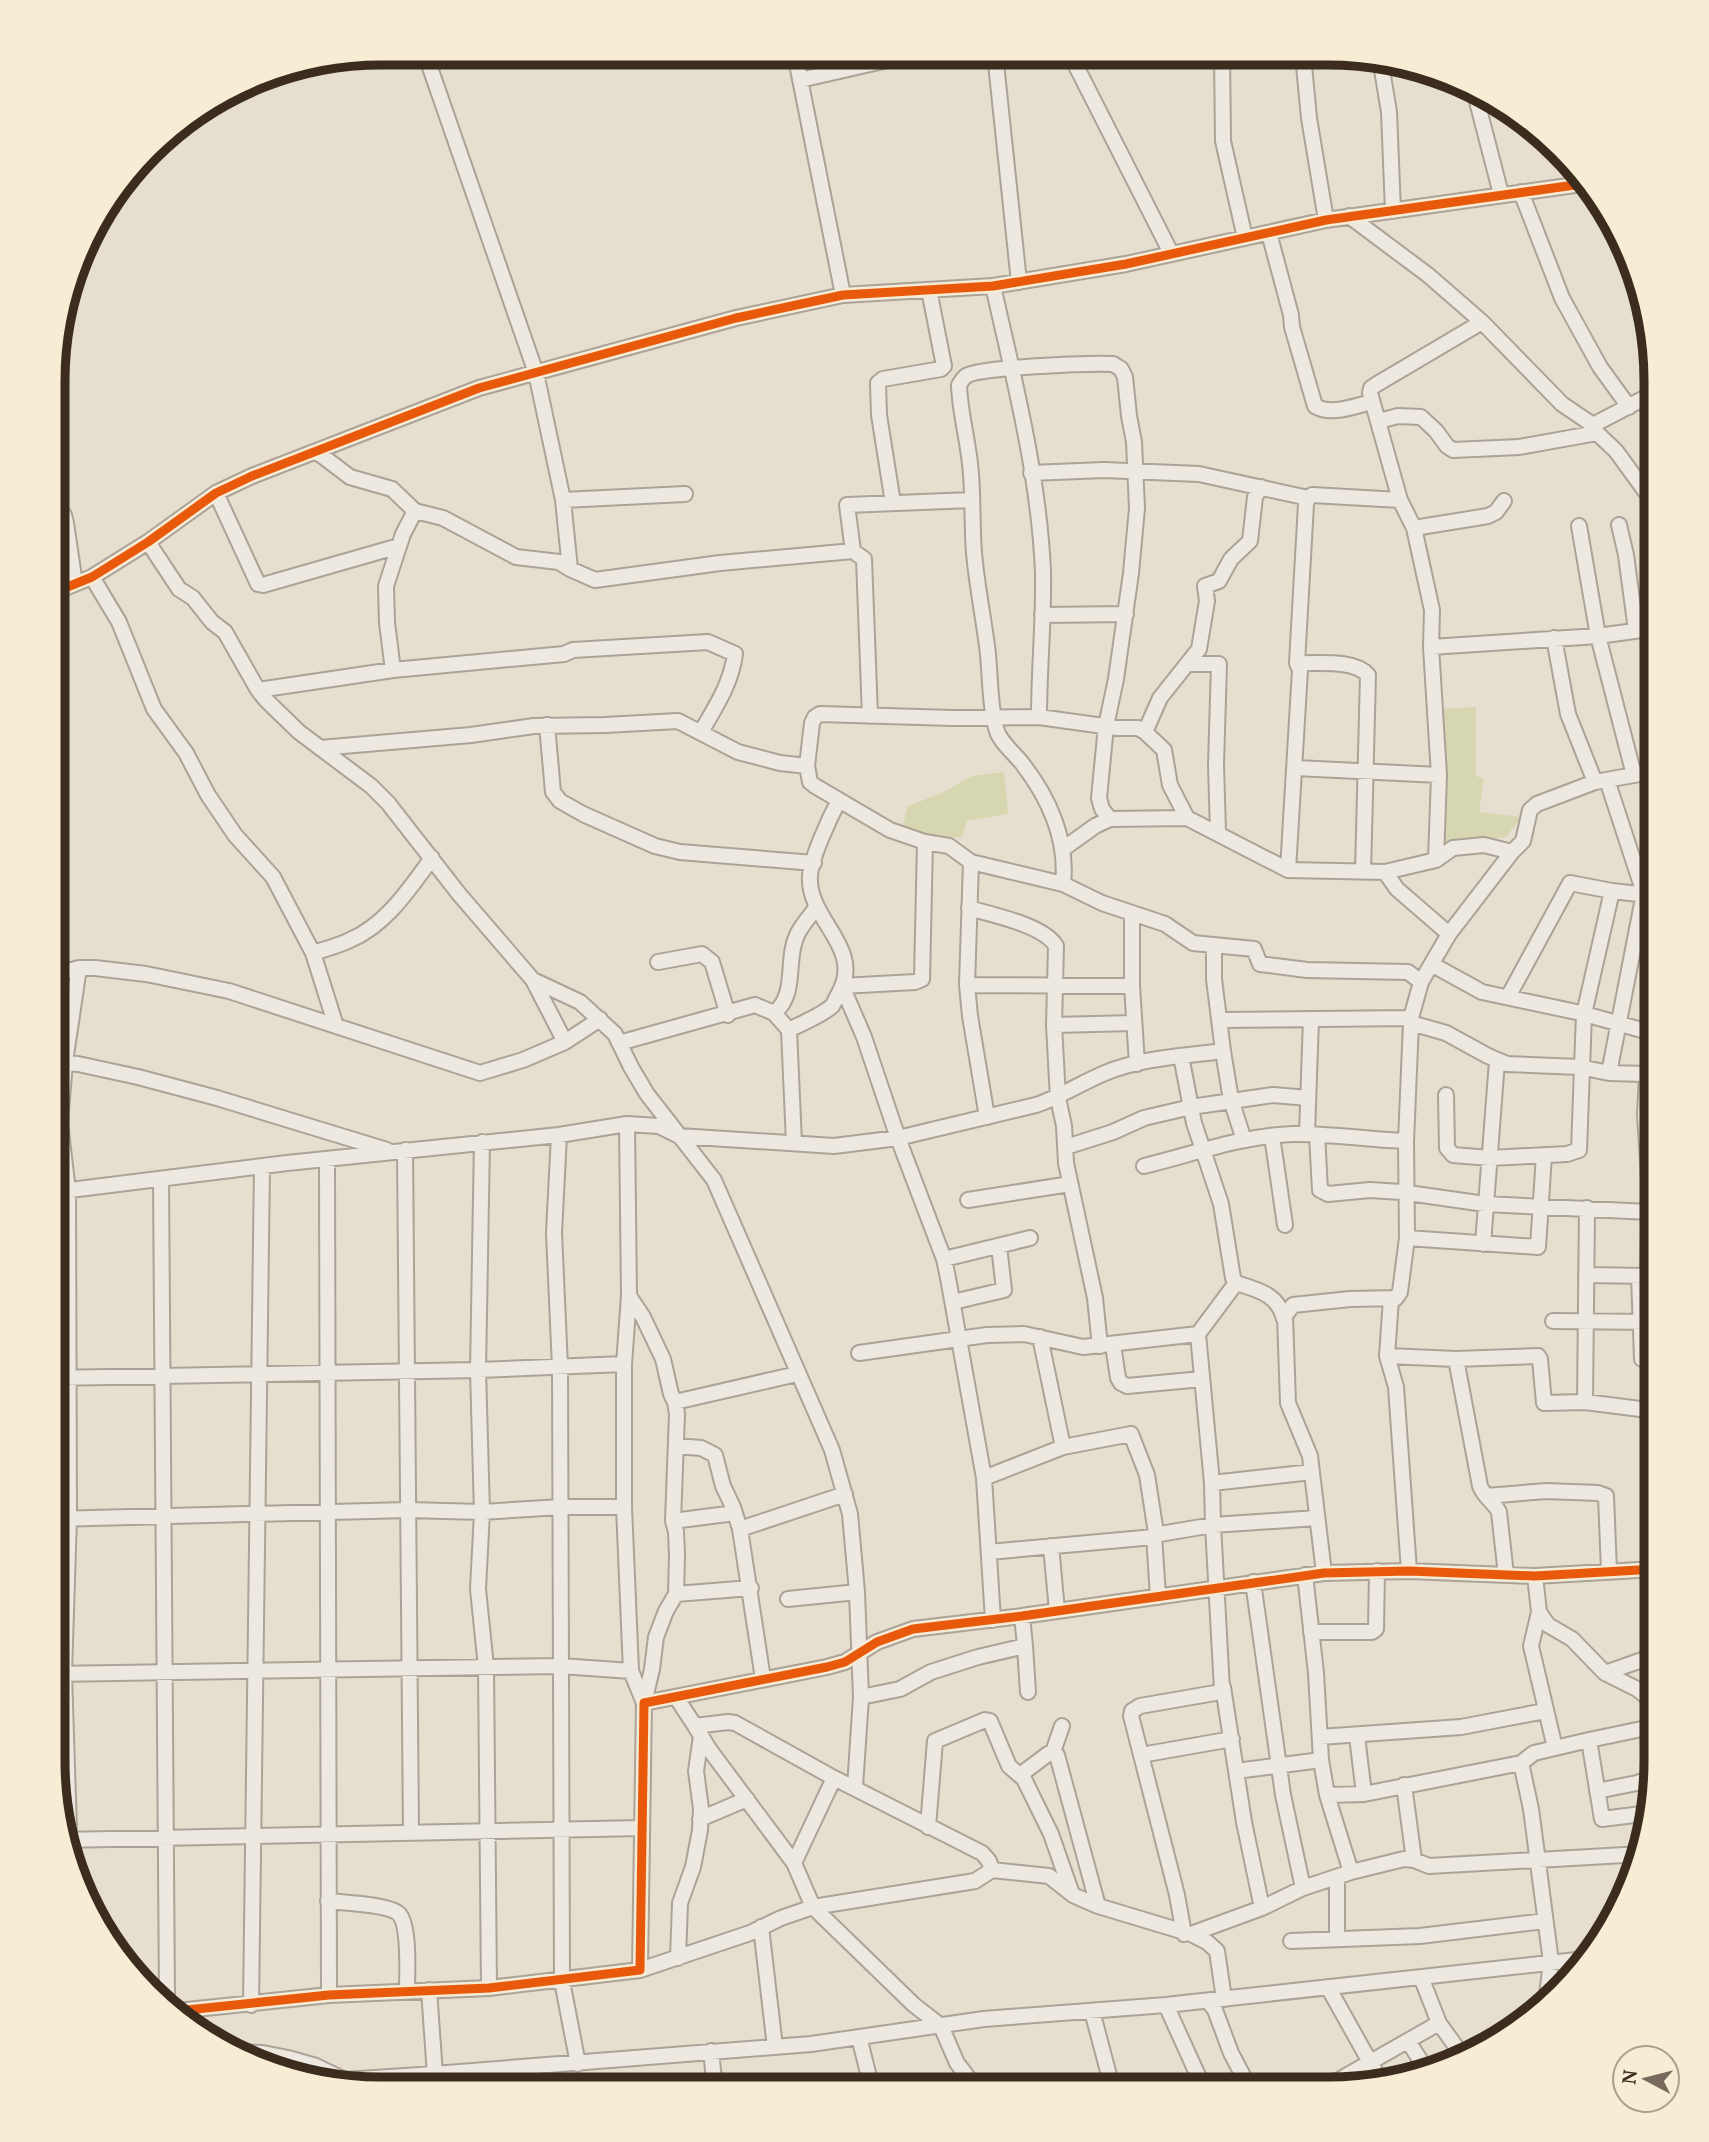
<svg xmlns="http://www.w3.org/2000/svg" width="1709" height="2142" font-family="'PT Serif',serif">
<style>
.green{fill:#d6d6b0}
.lines{fill:none;stroke-linecap:round;stroke-linejoin:round}
.minor-casing{stroke:#aba397;stroke-width:18}
.minor{stroke:#eee9e0;stroke-width:14}
.cycleway-casing{stroke:#f7ecd4;stroke-width:13}
.cycleway{stroke:#e8590c;stroke-width:9}
.rim{fill:none;stroke:#3b2c1e;stroke-width:9}
</style>
<rect width="100%" height="100%" fill="#e6dece"/>
<!-- green -->
<path class="green" d="M1476,707V776L1484,779L1479,812L1521,817L1506,837L1442,848L1441,709Z
M1004,772L1008,814L967,821L962,837H918L902,828L908,806L942,793L972,776Z"/>
<g class="lines">
<!-- minor casing -->
<g class="minor-casing">
<path id="minor" d="M425,53L536,373L563,500L570,569
M795,54L843,295
M995,54L1019,282
M1070,54L1171,253
M1222,55L1223,141L1245,238
M1303,55L1309,118L1326,220
M1380,58L1389,112L1393,211
M800,80L914,54
M1475,94L1501,194
M1521,192L1562,298L1600,367L1629,407
M1349,216L1428,275L1482,322L1562,404L1593,425L1597,433L1616,451L1656,506
M1269,233L1291,315L1292,327L1315,406C1331,416 1354,406 1372,402
M993,286C1014,379 1039,476 1043,572C1044,620 1039,669 1039,717
M1379,421L1398,416L1421,417L1436,431L1447,446L1453,450L1519,447L1597,433
M1593,425L1656,392
M317,452L350,477L392,489L415,511L443,518L516,557L559,562L570,569L595,580L720,563L853,551L847,505L972,500
M1031,473L1104,470L1199,474L1308,498
M216,493L258,584L263,585L399,546
M563,500L685,494
M893,503L879,415L878,383L883,379L941,369L944,366L929,290
M55,509L64,515L66,523L75,584
M1619,525L1626,555L1636,630
M1579,526L1598,636L1634,775
M1414,528L1488,516L1496,512L1504,501
M148,542L179,589L193,598L212,622L225,632L258,690L266,700L299,732L371,786L388,803L459,894L533,980L580,1002L615,1034L631,1067L647,1094L714,1180L832,1450L850,1514L857,1592L861,1697L855,1787
M853,551L864,559L870,716
M92,577L119,622L154,709L186,753L208,795L235,835L273,877L313,953L336,1026
M55,592L92,577L148,542L216,493L252,476L479,388L736,318L843,295L993,286L1126,264L1326,220L1582,184
M1042,615L1126,614
M1554,638L1568,714L1595,782
M1431,647L1598,636L1656,628
M1297,663C1318,664 1354,659 1368,675L1363,872
M1187,664H1219L1216,765L1218,832
M393,670L387,623L386,586L403,534L415,511
M258,690L393,670L564,654L573,650L708,642L735,654C731,684 716,706 701,732
M547,725L553,792L560,801L583,814L655,846L680,852L814,863
M1145,732L1160,698L1199,649L1207,601L1205,586L1219,581L1231,559L1250,541L1255,497L1261,487
M320,748L471,735L534,726L605,725L678,721L738,752L780,763L807,766L810,782L815,786L890,830L925,842L949,846L971,862L1063,884L1102,903L1165,924L1193,943L1254,949L1260,964L1307,970L1408,972L1421,982
M807,766L812,723L815,717L820,714L952,718L1039,717L1118,728H1138L1145,732L1164,750L1170,785L1187,818L1288,870L1385,872L1397,889L1449,934
M1296,768L1439,775
M1607,780L1644,893L1609,1073
M925,842L922,979L915,982L842,986L864,1037L898,1138L944,1259L948,1278L984,1478L993,1620
M1063,849L1095,826L1110,819L1187,818
M1436,860L1439,775L1431,647L1432,610L1414,528L1400,500L1370,393L1371,388L1377,384L1482,322
M971,862L967,985L970,1016L987,1117
M1288,870L1300,670L1297,663L1306,504L1308,498L1312,495L1400,500
M1385,872L1436,860L1453,848L1484,845L1512,852
M1063,884C1068,839 1048,796 1021,762C1012,751 999,741 996,728C990,708 990,675 988,654C984,620 977,587 974,553C972,527 973,500 971,474C969,443 960,415 959,385C961,382 963,378 966,376C978,367 1091,363 1113,364L1121,369L1125,377L1129,416L1134,442L1137,508L1131,573L1116,679L1106,726L1099,798L1102,809L1110,819
M969,908C992,915 1044,925 1056,946L1054,1025L1058,1098L1064,1126L1066,1163L1095,1298L1100,1346
M1132,913V986L1137,1064
M1214,946V979L1223,1051L1231,1100L1244,1140
M313,953C325,949 338,946 350,940C386,925 410,888 432,858
M658,962L702,954L712,962L728,1015
M1433,965L1482,992L1581,1013L1656,1034
M54,975L79,968H95L146,974L229,991L480,1073L523,1060L565,1042L533,980
M967,985L1132,986
M1508,997L1570,883L1612,891
M774,1013C798,994 785,960 797,935C801,926 810,916 816,908
M1411,1018L1421,982L1449,934L1512,852L1523,841L1530,810L1537,804L1595,782L1656,771
M1411,1018V1023L1446,1033L1488,1056L1507,1064L1580,1067L1609,1073L1646,1074L1656,1070
M1220,1020L1411,1018
M1054,1025L1134,1023
M789,1030C802,1023 821,1016 832,1006C835,1002 837,996 840,991C863,947 807,919 810,876C811,858 830,817 839,800
M565,1042L600,1019
M619,1043L755,1005L774,1013L789,1030L794,1143
M1181,1056L1194,1123L1221,1204L1233,1278L1236,1283C1258,1290 1278,1294 1284,1319
M54,1062L78,1064L138,1077L217,1098L387,1150
M1647,1074L1645,1115L1650,1192L1648,1276
M1446,1095L1447,1148L1453,1155L1490,1158L1567,1154L1579,1150L1584,1014L1612,891L1656,896
M627,1124L629,1296L643,1317L663,1359L671,1394L675,1402L677,1414L673,1521L676,1532L677,1555L676,1594L666,1611L656,1637L652,1669L644,1703
M1307,1134L1311,1019
M559,1135L554,1233L560,1367L562,1981L578,2064
M1317,1135L1320,1190L1328,1194L1370,1190L1401,1192L1485,1204L1650,1212
M1272,1136L1285,1225
M482,1142L478,1370L482,1512L478,1589L486,1667L489,1988
M1066,1147L1113,1132L1144,1118L1191,1107L1273,1095L1308,1098
M405,1150L411,1833
M327,1159L329,1995
M1144,1166C1193,1154 1242,1136 1292,1134C1329,1133 1369,1140 1406,1141
M161,1179L167,2000
M54,1192L287,1163L559,1135L627,1124L659,1126L679,1136L834,1146L898,1138L1036,1105C1060,1097 1081,1083 1105,1073C1141,1058 1184,1056 1223,1051
M968,1200L1070,1184
M1407,1238L1406,1141L1411,1023
M1483,1244L1497,1061
M944,1259L1030,1238
M1586,1275L1648,1276
M1639,1276L1642,1359
M629,1296L624,1364V1507L631,1671L644,1703
M1391,1299L1387,1356L1396,1387L1409,1571
M953,1302L1004,1290L999,1246
M1553,1321L1656,1322
M1198,1334L1236,1283
M1040,1337L1063,1447
M1113,1345L1118,1378L1121,1383L1127,1386L1202,1379
M859,1353L987,1335L1024,1334L1083,1347L1198,1334L1212,1483L1213,1525L1154,1535L1158,1597
M1387,1356L1456,1359L1538,1356L1540,1359L1544,1403L1585,1402L1656,1411
M1456,1359L1480,1486C1484,1497 1494,1502 1499,1512L1506,1575
M53,1378L478,1370L624,1364
M675,1402L797,1374
M1585,1402L1587,1208
M676,1446L701,1448L715,1455L723,1486L733,1507L740,1529L763,1679
M1654,1468H1656
M984,1478L1063,1447L1131,1434L1147,1475L1156,1533
M1212,1483L1312,1472
M1486,1496L1546,1491L1598,1493L1606,1496L1609,1571
M53,1519L408,1510L482,1512L561,1507H624
M673,1521L735,1513
M740,1529L845,1494
M1051,1546L1057,1611
M989,1552L1154,1537
M1324,1573L1310,1456L1288,1403L1285,1316L1293,1305L1350,1299L1396,1298L1400,1292L1407,1238L1538,1247L1544,1155
M1305,1575L1316,1673L1321,1760L1327,1795L1351,1872
M1535,1576L1539,1612L1548,1625L1572,1639L1605,1673L1637,1689L1656,1704
M1253,1582L1283,1795L1303,1888
M676,1594L751,1588
M788,1599L857,1592
M1539,1612L1531,1646L1555,1748
M1311,1632H1372L1376,1629L1377,1571
M1025,1646L1028,1692
M1605,1673L1656,1655
M53,1674L561,1666L631,1671
M1223,1687L1244,1822L1262,1908
M676,1697L695,1726L728,1722L735,1723L834,1778L982,1853L989,1861L992,1870L1049,1876L1073,1895L1098,1906L1191,1934L1207,1942L1217,1951L1224,1999
M861,1697L900,1689L931,1672L978,1657L1025,1646L1022,1616
M695,1726L709,1749L794,1863L813,1907L914,2005L941,2026L957,2063L977,2089
M1357,1736L1364,1794
M1320,1737L1461,1727L1545,1711
M1589,1740L1656,1726
M1053,1752L1062,1726
M1141,1755L1232,1739
M1521,1763L1534,1753L1589,1740L1602,1819L1650,1813
M1236,1771L1321,1760
M1020,1775L1048,1754L1053,1752L1057,1755L1098,1906
M1404,1785L1414,1860
M1597,1791L1637,1783L1656,1776
M1327,1795L1364,1794L1521,1763L1531,1809L1551,1962L1547,1995
M700,1819L747,1799
M928,1827L935,1741L985,1720L990,1721L1009,1766L1024,1779L1051,1834L1072,1894
M63,1840L642,1828
M70,1861L64,1674L69,1517L68,1191L60,1123L65,1062L79,968
M794,1863L834,1778
M328,1901C344,1903 389,1904 399,1914C410,1926 407,1974 407,1991
M761,1927L775,2047
M1184,1934L1177,1895L1131,1716L1132,1711L1140,1706L1215,1693L1222,1690L1213,1525L1317,1518
M1191,1934L1262,1908L1303,1888L1351,1872L1404,1859L1414,1860L1429,1866L1642,1854
M1337,1939V1878
M1291,1941L1420,1936L1545,1921
M678,1958L680,1903L693,1867L700,1830L701,1809L696,1771L701,1736
M640,1970L750,1933L781,1918L813,1907L975,1881L992,1870
M1421,1977L1439,2023L1462,2055
M1328,1987L1380,2080
M429,1990L436,2089
M1208,2001L1215,2010L1231,2053L1250,2089
M251,2005L262,1166
M1166,2005L1204,2089
M177,2011L329,1995L489,1988L640,1970L644,1703L827,1667L845,1662L877,1642L913,1629L1022,1616L1324,1573L1409,1571L1535,1576L1656,1569
M1092,2011L1110,2079
M859,2037L872,2089
M1408,2041L1424,2066
M711,2051L715,2089
M234,2052L263,2053L288,2058L316,2066L345,2080L434,2074L811,2044L984,2019L1166,2005L1585,1959
M1323,2089L1439,2023"/>
</g>
<!-- minor -->
<use href="#minor" class="minor"/>
<!-- cycleway casing -->
<g class="cycleway-casing">
<path id="cycleway" d="M55,592L92,577L148,542L216,493L252,476L479,388L736,318L843,295L993,286L1126,264L1326,220L1582,184
M177,2011L329,1995L489,1988L640,1970L644,1703L827,1667L845,1662L877,1642L913,1629L1022,1616L1324,1573L1409,1571L1535,1576L1656,1569"/>
</g>
<!-- cycleway -->
<use href="#cycleway" class="cycleway"/>
</g>
<!-- crop -->
<path d="M0 0H1709V2142H0ZM381 65H1328A316 316 0 0 1 1644 381V1761A316 316 0 0 1 1328 2077H381A316 316 0 0 1 65 1761V381A316 316 0 0 1 381 65Z" fill="#f7ecd4" fill-rule="evenodd"/>
<path class="rim" d="M381 65H1328A316 316 0 0 1 1644 381V1761A316 316 0 0 1 1328 2077H381A316 316 0 0 1 65 1761V381A316 316 0 0 1 381 65Z"/>
<!-- north arrow -->
<g transform="translate(1646 2079) rotate(277)"><circle r="33" fill="#f7ecd4" stroke="#ac9f8b" stroke-width="2"/>
<path d="M0-5L12 26L0 18L-12 26Z" fill="#776a5c"/>
<text y="-10" font-size="19" font-weight="bold" text-anchor="middle" fill="#3b2c1e">N</text>
</g>
</svg>
